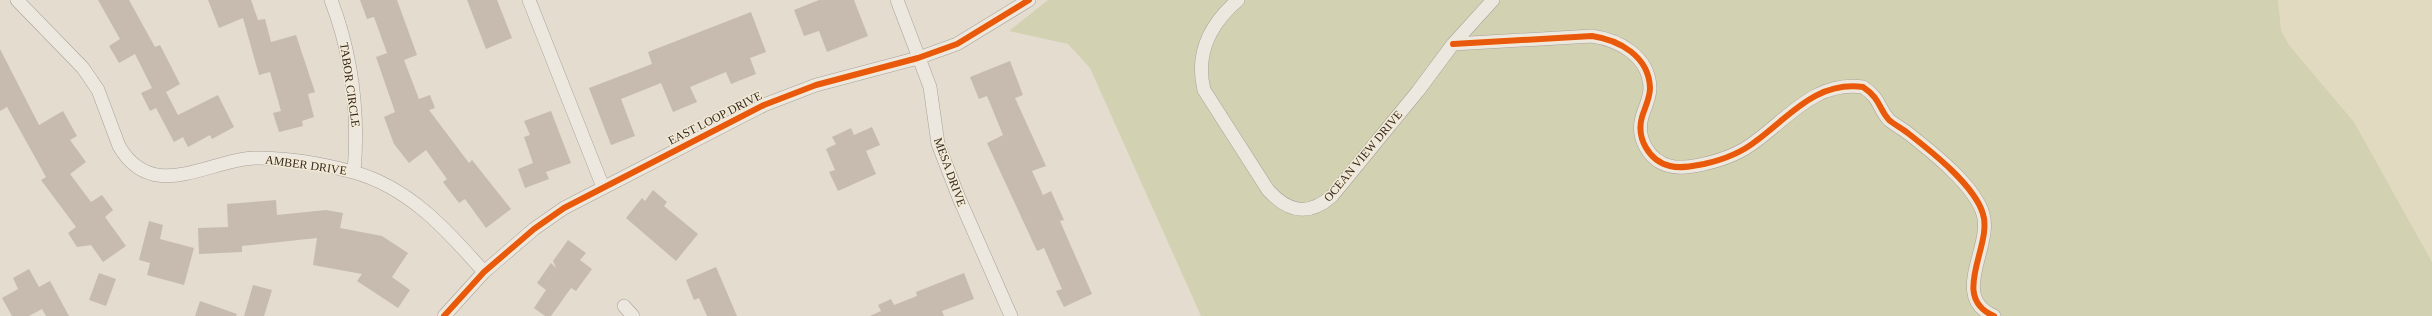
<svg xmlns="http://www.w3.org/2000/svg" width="2432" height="316" font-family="Georgia,serif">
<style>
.farmland{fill:#e1dac1}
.green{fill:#d2d2b2}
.building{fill:#c7bbb0}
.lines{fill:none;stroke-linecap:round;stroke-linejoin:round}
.minor-casing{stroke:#a8a197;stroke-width:14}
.minor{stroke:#ece7df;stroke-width:13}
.cycleway-casing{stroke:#f3ead6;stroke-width:8}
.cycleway{stroke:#e8590c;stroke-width:6}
.labels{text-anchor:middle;stroke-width:3;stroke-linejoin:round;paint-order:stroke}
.street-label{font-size:12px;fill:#372a20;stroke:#f3ead6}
</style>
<rect width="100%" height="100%" fill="#e3dccf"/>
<!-- farmland -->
<path class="farmland" d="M2278,0H2432V263L2354,122L2289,45L2281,30Z"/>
<!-- green -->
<path class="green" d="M1048,0H2278L2281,30L2289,45L2354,122L2432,262V316H1201L1090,68L1068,44L1009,31Z"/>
<!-- building -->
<path class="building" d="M98,0H129L155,47L160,45L180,84L166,92L178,115L218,95L234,127L212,139L210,135L188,147L183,137L174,142L156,108L150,111L141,93L152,88L135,54L119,63L109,46L120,39Z
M208,0H251L258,20L265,19L271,42L296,35L315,92L308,94L314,117L302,121L303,126L279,132L273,113L281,111L270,72L259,75L243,18L219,28Z
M360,0H397L417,55L404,60L419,99L430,95L435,108L429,110L469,163L472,160L511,209L486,228L465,199L459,203L443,182L447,179L426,150L409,163L394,144L384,117L395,112L376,57L387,53L374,17L367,19Z
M467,0H497L512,38L486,49Z
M819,0H854L868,36L827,52L819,31L804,36L794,10Z
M751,12L766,52L750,58L756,74L731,84L726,72L690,87L697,102L673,112L661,83L621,99L635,136L611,145L589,88L652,64L648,52Z
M0,49L39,125L63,111L77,136L70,140L86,162L70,174L91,202L102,195L113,210L105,217L126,246L103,262L91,245L77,247L68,233L76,227L41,180L46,177L7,107L0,111Z
M1010,61L1023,95L1015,98L1046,166L1032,171L1043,195L1051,191L1064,220L1060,221L1092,294L1064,307L1056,291L1062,289L1044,248L1037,251L987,143L1003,135L987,96L979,99L970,77Z
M551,111L571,163L546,172L549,179L525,188L518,169L533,163L524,137L530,135L524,121Z
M872,127L880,145L866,151L876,174L838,191L829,172L835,170L826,149L836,144L832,137L851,128L854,135Z
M653,190L667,202L664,206L698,234L676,261L626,218L642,198L645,201Z
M276,200L277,215L326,210L343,213L340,228L382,236L408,253L392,277L410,290L398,308L357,281L362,274L313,265L317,238L242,246V252L199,254L198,228L228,227L227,204Z
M149,221L163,225L160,239L194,248L184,285L147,275L150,263L139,260Z
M568,240L586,253L580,260L592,269L576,291L571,288L551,316H545L534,308L546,290L537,283L551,263L556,268L553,261Z
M716,267L737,316H707L699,298L694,300L686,280Z
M29,269L39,287L50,281L69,316H46L42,309L29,316H12L2,298L18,289L13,278Z
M99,273L116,279L106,306L89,300Z
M964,273L974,299L942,311L944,316H870L881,311L878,305L891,299L894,305L917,296L916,292Z
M253,285L272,290L264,316H244Z
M200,301L237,314L236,316H195Z"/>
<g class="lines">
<!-- minor casing -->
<g class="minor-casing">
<path id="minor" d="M17,0L83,68L98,90L119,146C153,205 210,158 257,158C288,158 323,164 353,172C409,187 448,231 484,272
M331,0C352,55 359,114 354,172
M529,0L603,187
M897,0L930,87L938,144L959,198L1011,316
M1238,0C1210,24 1195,53 1204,90L1268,190C1288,212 1308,217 1332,196L1418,91L1453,44L1493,0
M1453,44L1592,36C1619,40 1649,56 1650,88C1650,98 1645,107 1642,117C1636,138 1649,161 1670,166C1681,169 1693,166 1704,164C1722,160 1741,153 1756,141C1790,116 1816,81 1863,87C1881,99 1878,108 1889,120C1895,125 1903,129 1909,134C1932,152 1975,186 1983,214C1993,246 1949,297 1994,316
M624,306L633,316
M444,316L484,272L534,229L564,208L764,105L816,85L918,58L957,44L1029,0"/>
</g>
<!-- minor -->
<use href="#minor" class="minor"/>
<!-- cycleway casing -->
<g class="cycleway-casing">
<path id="cycleway" d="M1453,44L1592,36C1619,40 1649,56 1650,88C1650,98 1645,107 1642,117C1636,138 1649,161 1670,166C1681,169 1693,166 1704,164C1722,160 1741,153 1756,141C1790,116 1816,81 1863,87C1881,99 1878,108 1889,120C1895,125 1903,129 1909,134C1932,152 1975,186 1983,214C1993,246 1949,297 1994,316
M444,316L484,272L534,229L564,208L764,105L816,85L918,58L957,44L1029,0"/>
</g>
<!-- cycleway -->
<use href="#cycleway" class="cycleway"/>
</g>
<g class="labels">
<!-- street labels -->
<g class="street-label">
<text transform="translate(350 85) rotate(82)" y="4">TABOR CIRCLE</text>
<text transform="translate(715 118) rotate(-27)" y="4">EAST LOOP DRIVE</text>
<text transform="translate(1363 156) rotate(-50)" y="4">OCEAN VIEW DRIVE</text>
<text transform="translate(306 165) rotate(8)" y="4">AMBER DRIVE</text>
<text transform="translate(950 172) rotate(70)" y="4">MESA DRIVE</text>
</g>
</g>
</svg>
